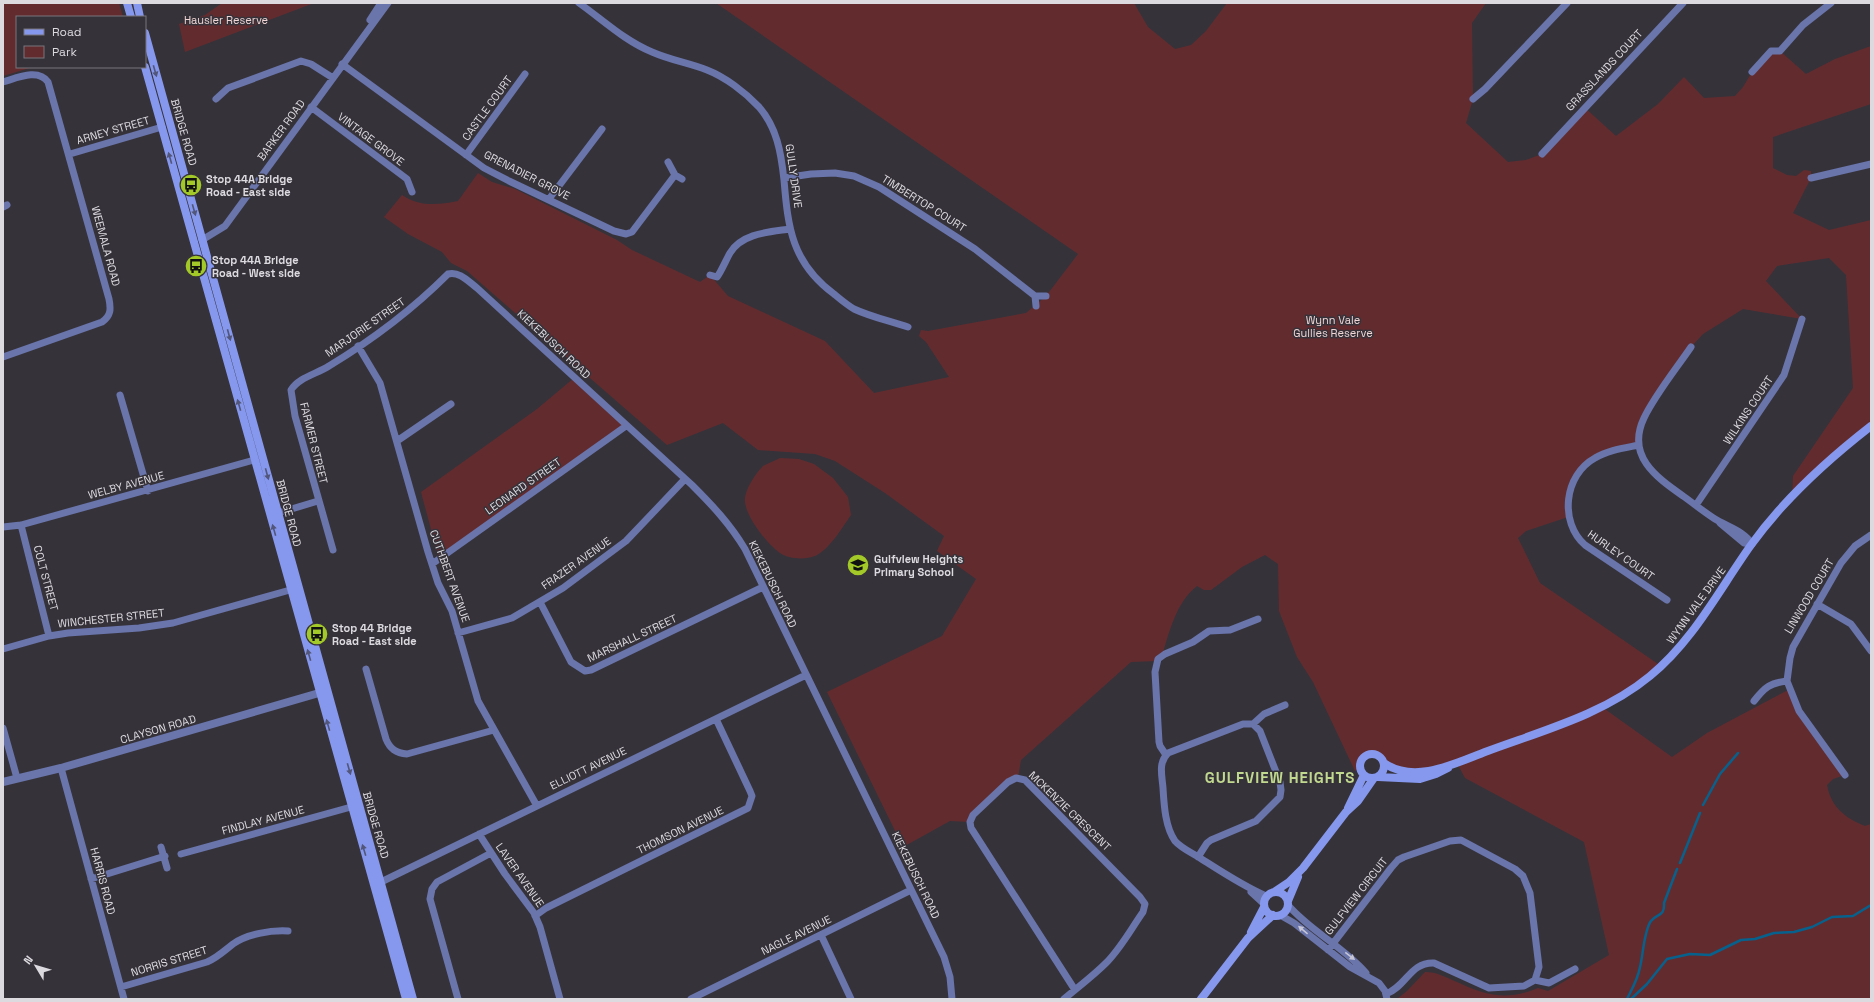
<svg xmlns="http://www.w3.org/2000/svg" width="1874" height="1002" font-family="'Space Grotesk',sans-serif">
<style>
.green{fill:#622c2f}
.lines{fill:none;stroke-linecap:round;stroke-linejoin:round}
.stream{stroke:#07618d;stroke-width:2.5}
.minor{stroke:#6975ab;stroke-width:7}
.tertiary{stroke:#6975ab;stroke-width:8}
.secondary{stroke:#8698ee;stroke-width:8}
.oneway{fill:#525679}
.oneway2{fill:#c5c5d5}
.labels{text-anchor:middle;stroke-width:3;stroke-linejoin:round;paint-order:stroke}
.park-label{font-size:11px;fill:#f1d5d4;stroke:#36323a}
.street-label{font-size:11px;fill:#dcd9df;stroke:#36323a}
.poi-label{font-size:11px;font-weight:bold;fill:#dcd9df;stroke:#36323a;text-anchor:start}
.district-label{font-size:15px;font-weight:bold;letter-spacing:1px;fill:#c1d98f;stroke:#36323a}
</style>
<rect width="100%" height="100%" fill="#36323a"/>
<!-- green -->
<path class="green" d="M3,3H119L123,17H17V67H33L3,76Z
M222,3H314L185,52L179,24L205,15Z
M716,3H1134L1148,27L1175,49L1191,45L1206,31L1227,3H1486L1472,23L1473,99L1466,123L1508,162L1526,160L1542,154L1584,107L1616,136L1658,104L1684,77L1704,98L1735,96L1743,87L1752,72L1771,51H1780L1806,74L1835,59L1871,46V104L1773,137V168L1787,175L1796,176L1804,170L1811,171V178L1793,213L1829,230L1871,220V426L1792,497L1793,476L1853,388L1846,275L1829,258L1777,266L1766,281L1802,319L1743,309L1703,334L1691,347L1649,409L1639,445L1595,458L1576,478L1568,517L1526,531L1518,538L1540,583L1661,666L1602,707L1672,757L1707,733L1790,689L1793,700L1845,775L1833,779L1827,785C1831,807 1845,818 1865,826L1871,824V999H1397L1407,991L1425,972C1437,972 1445,977 1457,982C1487,996 1507,1001 1538,988L1548,991L1609,955L1584,842L1465,778L1457,763L1411,773L1383,761L1376,755H1367L1363,759L1360,768L1355,771L1313,682L1297,657L1279,611L1278,564L1265,555L1242,567L1211,590H1204L1197,586C1176,602 1169,633 1162,656L1157,661L1131,662L1021,760L1018,778H1016L970,822L950,821L903,847L827,692L942,636L976,579L937,551L944,536L885,493L835,461L815,454L758,450L723,423L667,445L467,271L451,263L442,252L408,234L384,217L402,195C419,207 438,205 458,201L478,173L492,182L515,189L617,240L632,250L700,282L710,275L728,296L825,341L874,393L949,377L926,342L919,336L921,330L928,331L1026,313L1046,296L1078,254Z
M574,378L626,426L439,559L421,492L537,409Z
M780,458L799,459L814,464L833,478L848,497L851,515C842,528 829,550 815,556C805,560 788,559 780,553C767,544 743,514 745,498C746,488 756,473 763,466C768,463 775,461 780,458Z"/>
<g class="lines">
<!-- stream -->
<path class="stream" d="M1703,805L1720,774L1738,753
M1680,863L1700,813
M1627,999C1632,989 1638,979 1640,967C1643,956 1644,930 1651,921C1657,913 1665,917 1664,903L1677,869
M1631,999L1647,984L1667,959L1690,954L1710,955L1741,940L1755,939L1774,933L1794,932L1812,927L1832,917L1853,916L1871,905"/>
<!-- minor -->
<path class="minor" d="M579,3C603,20 625,41 652,52C670,60 689,63 707,70C725,77 745,92 759,107C777,128 781,152 784,180C788,228 792,263 834,294C840,299 847,305 854,309C871,317 890,321 908,327
M370,20L381,3
M342,64L484,168L509,181L614,231L626,234L632,232L675,175
M1752,72L1771,51H1780L1803,25L1831,3
M3,82C17,78 38,68 48,82L109,299C111,309 111,316 102,322L3,357
M216,99L228,88L301,61L311,64L333,78
M1473,99L1485,89L1567,3
M311,107L407,179L412,192
M70,154L162,127
M1542,154L1683,3
M466,155L525,74
M668,162L675,175L682,179
M784,178L811,174L835,173L854,176L879,187L975,249L1035,296H1046
M1811,178L1871,164
M549,199L602,129
M3,207L7,205
M202,240L225,226L388,3
M710,275L717,277C720,274 727,258 730,253C742,233 770,232 790,229
M1035,296L1036,306
M358,346L380,383L428,552L438,583L452,611L478,701L537,806
M1691,347C1676,369 1655,395 1644,418C1626,456 1656,477 1683,496C1693,503 1704,512 1715,519C1728,527 1744,531 1752,544
M120,395L148,491
M397,441L451,404
M1639,445C1624,448 1608,450 1595,458C1564,475 1559,522 1585,545L1667,600
M1696,505L1784,375L1802,319
M278,513L318,501
M1720,523L1744,543L1752,544
M21,525L49,636
M3,527L21,525L254,460
M333,550L295,416L291,390C299,377 317,374 329,366C372,340 412,310 448,274C459,271 468,281 477,288L692,485C712,505 730,524 745,549L944,957L950,977L952,999
M432,564L626,426
M540,602L571,662L585,671L591,670L763,587
M1817,604L1851,624L1871,651
M458,633L512,618L563,588L626,541L685,479
M3,649L49,636L68,633L139,628L173,623L290,590
M366,669L386,739C390,749 396,753 407,754L494,730
M1754,701C1765,687 1770,683 1787,681
M1253,724L1264,714L1285,705
M3,728L17,778
M1166,755L1160,746L1159,742L1155,672L1158,659L1165,654L1193,642L1209,631L1230,630L1258,619
M61,768L124,999
M1845,775L1799,711L1787,681L1790,658L1793,647L1841,563L1855,546L1871,535
M479,834L505,874L534,913L540,927L560,999
M161,847L167,868
M181,854L351,807
M1198,857L1207,843L1211,840L1256,821L1280,797L1281,790L1280,782L1260,731L1253,724H1243L1168,753C1158,763 1162,775 1163,788C1164,804 1165,827 1175,841C1181,848 1192,853 1200,858C1222,872 1243,886 1266,896
M91,879L165,856
M381,882L806,675
M1251,892L1264,904
M1288,905C1310,931 1344,947 1366,973
M1280,915L1294,923L1350,967L1379,983L1385,991L1387,999
M535,916L546,908L748,808L752,796L750,791L716,719
M821,935L851,999
M1328,950L1391,868L1398,860L1404,857L1450,841L1461,840L1515,869L1523,876L1530,893L1539,967L1535,980L1524,986L1489,988L1434,963C1410,962 1407,986 1386,994
M1535,980L1549,983L1575,969
M121,987L207,962C217,958 224,951 233,944C247,934 271,930 288,931
M458,999L430,899L432,889L437,882L491,853
M691,999L911,890
M1064,999C1078,987 1093,976 1106,963C1121,948 1131,929 1143,912L1145,904L1140,897L1025,780L1016,778L1008,782L973,815L970,822L971,828L1075,990"/>
<!-- tertiary -->
<path class="tertiary" d="M3,782L61,768L319,693"/>
<!-- secondary -->
<path class="secondary" d="M127,3L131,17
M137,3L140,17
M145,33L413,999
M145,67L406,999
M1360 766a12 12 0 1 1 24 0a12 12 0 1 1-24 0Z
M1384,763C1414,784 1454,764 1485,752C1541,731 1603,715 1650,676C1693,641 1719,590 1751,545C1784,499 1826,461 1871,426
M1378,777L1420,779L1436,774L1448,768
M1348,808L1364,775
M1274,892L1289,882L1303,868L1346,812L1358,801L1374,778
M1264 904a12 12 0 1 1 24 0a12 12 0 1 1-24 0Z
M1288,901L1298,877
M1251,932L1264,907
M1201,999L1248,938L1273,915"/>
</g>
<!-- one-way arrows -->
<defs><path id="oneway-solid" d="M-6-.8H1V-3.2L6.5 0L1 3.2V.8H-6Z"/></defs>
<g class="oneway">
<use href="#oneway-solid" transform="translate(155 71) rotate(74)"/>
<use href="#oneway-solid" transform="translate(170 158) rotate(-106)"/>
<use href="#oneway-solid" transform="translate(194 210) rotate(74)"/>
<use href="#oneway-solid" transform="translate(229 335) rotate(75)"/>
<use href="#oneway-solid" transform="translate(239 405) rotate(-106)"/>
<use href="#oneway-solid" transform="translate(267 474) rotate(75)"/>
<use href="#oneway-solid" transform="translate(274 530) rotate(-106)"/>
<use href="#oneway-solid" transform="translate(309 655) rotate(-106)"/>
<use href="#oneway-solid" transform="translate(328 725) rotate(-106)"/>
<use href="#oneway-solid" transform="translate(349 769) rotate(74)"/>
<use href="#oneway-solid" transform="translate(364 850) rotate(-107)"/>
</g>
<g class="oneway2">
<use href="#oneway-solid" transform="translate(1303 930) rotate(-140)"/>
<use href="#oneway-solid" transform="translate(1350 956) rotate(38)"/>
</g>
<!-- icons -->
<defs>
<g id="bus-disc" transform="scale(1.15)"><circle r="9.5" fill="#a2c928" stroke="#36323a"/><path d="M-5-6H5V4H4V6H2V4H-2V6H-4V4H-5ZM-3.5-4V0h7V-4ZM-3.5 1.2v1.5H-2V1.2ZM2 1.2v1.5H3.5V1.2Z" fill="#111"/></g>
<g id="school-disc" transform="scale(1.15)"><circle r="9.5" fill="#a2c928" stroke="#36323a"/><path d="M0-5L7-2L0 1L-7-2ZM-4 1L0 2.5L4 1V4Q0 6-4 4Z" fill="#111"/></g>
</defs>
<g fill-rule="evenodd">
<use href="#bus-disc" x="191" y="185"/>
<use href="#bus-disc" x="196" y="266"/>
<use href="#school-disc" x="858" y="565"/>
<use href="#bus-disc" x="317" y="634"/>
</g>
<g class="labels">
<!-- park labels -->
<g class="park-label">
<text x="226" y="24">Hausler Reserve</text>
<text x="1333" y="324">Wynn Vale<tspan x="1333" dy="13">Gullies Reserve</tspan></text>
</g>
<!-- street labels -->
<g class="street-label">
<text transform="translate(1604 70) rotate(-47)" y="4">GRASSLANDS COURT</text>
<text transform="translate(487 108) rotate(-54)" y="4">CASTLE COURT</text>
<text transform="translate(113 130) rotate(-16)" y="4">ARNEY STREET</text>
<text transform="translate(281 130) rotate(-54)" y="4">BARKER ROAD</text>
<text transform="translate(184 132) rotate(74)" y="4">BRIDGE ROAD</text>
<text transform="translate(371 139) rotate(37)" y="4">VINTAGE GROVE</text>
<text transform="translate(527 175) rotate(27)" y="4">GRENADIER GROVE</text>
<text transform="translate(794 176) rotate(82)" y="4">GULLY DRIVE</text>
<text transform="translate(924 203) rotate(32)" y="4">TIMBERTOP COURT</text>
<text transform="translate(106 246) rotate(75)" y="4">WEEMALA ROAD</text>
<text transform="translate(365 327) rotate(-35)" y="4">MARJORIE STREET</text>
<text transform="translate(554 344) rotate(43)" y="4">KIEKEBUSCH ROAD</text>
<text transform="translate(1748 410) rotate(-56)" y="4">WILKINS COURT</text>
<text transform="translate(314 443) rotate(76)" y="4">FARMER STREET</text>
<text transform="translate(126 485) rotate(-15)" y="4">WELBY AVENUE</text>
<text transform="translate(523 486) rotate(-35)" y="4">LEONARD STREET</text>
<text transform="translate(289 513) rotate(75)" y="4">BRIDGE ROAD</text>
<text transform="translate(1621 555) rotate(35)" y="4">HURLEY COURT</text>
<text transform="translate(576 563) rotate(-35)" y="4">FRAZER AVENUE</text>
<text transform="translate(450 576) rotate(70)" y="4">CUTHBERT AVENUE</text>
<text transform="translate(46 578) rotate(75)" y="4">COLT STREET</text>
<text transform="translate(773 584) rotate(64)" y="4">KIEKEBUSCH ROAD</text>
<text transform="translate(1809 596) rotate(-59)" y="4">LINWOOD COURT</text>
<text transform="translate(1696 605) rotate(-54)" y="4">WYNN VALE DRIVE</text>
<text transform="translate(111 618) rotate(-6)" y="4">WINCHESTER STREET</text>
<text transform="translate(632 638) rotate(-25)" y="4">MARSHALL STREET</text>
<text transform="translate(158 729) rotate(-16)" y="4">CLAYSON ROAD</text>
<text transform="translate(588 768) rotate(-26)" y="4">ELLIOTT AVENUE</text>
<text transform="translate(1070 811) rotate(44)" y="4">MCKENZIE CRESCENT</text>
<text transform="translate(263 820) rotate(-15)" y="4">FINDLAY AVENUE</text>
<text transform="translate(376 825) rotate(74)" y="4">BRIDGE ROAD</text>
<text transform="translate(680 830) rotate(-26)" y="4">THOMSON AVENUE</text>
<text transform="translate(520 875) rotate(55)" y="4">LAVER AVENUE</text>
<text transform="translate(916 875) rotate(64)" y="4">KIEKEBUSCH ROAD</text>
<text transform="translate(103 881) rotate(75)" y="4">HARRIS ROAD</text>
<text transform="translate(1356 896) rotate(-52)" y="4">GULFVIEW CIRCUIT</text>
<text transform="translate(796 935) rotate(-26)" y="4">NAGLE AVENUE</text>
<text transform="translate(169 961) rotate(-17)" y="4">NORRIS STREET</text>
</g>
<!-- poi labels -->
<g class="poi-label">
<text x="206" y="183">Stop 44A Bridge<tspan x="206" dy="13">Road - East side</tspan></text>
<text x="212" y="264">Stop 44A Bridge<tspan x="212" dy="13">Road - West side</tspan></text>
<text x="874" y="563">Gulfview Heights<tspan x="874" dy="13">Primary School</tspan></text>
<text x="332" y="632">Stop 44 Bridge<tspan x="332" dy="13">Road - East side</tspan></text>
</g>
<!-- district labels -->
<g class="district-label">
<text x="1280" y="783">GULFVIEW HEIGHTS</text>
</g>
</g>
<!-- border -->
<rect width="1874" height="1002" fill="none" stroke="#dcd9df" stroke-width="8"/>
<!-- legend -->
<rect x="16" y="16" width="130" height="52" fill="#36323a" stroke="#78757c"/>
<rect x="24" y="29" width="20" height="6" fill="#8698ee" stroke="#78757c"/>
<text x="52" y="36" font-size="12" fill="#dcd9df">Road</text>
<rect x="24" y="46" width="20" height="12" fill="#622c2f" stroke="#78757c"/>
<text x="52" y="56" font-size="12" fill="#dcd9df">Park</text>
<!-- north arrow -->
<g transform="translate(36 966) rotate(308)" stroke="#36323a" stroke-width="3" paint-order="stroke">
<path d="M0-3L7 15L0 10L-7 15Z" fill="#dcd9df"/>
<text y="-6" font-size="11" font-weight="bold" text-anchor="middle" fill="#dcd9df">N</text>
</g>
</svg>
